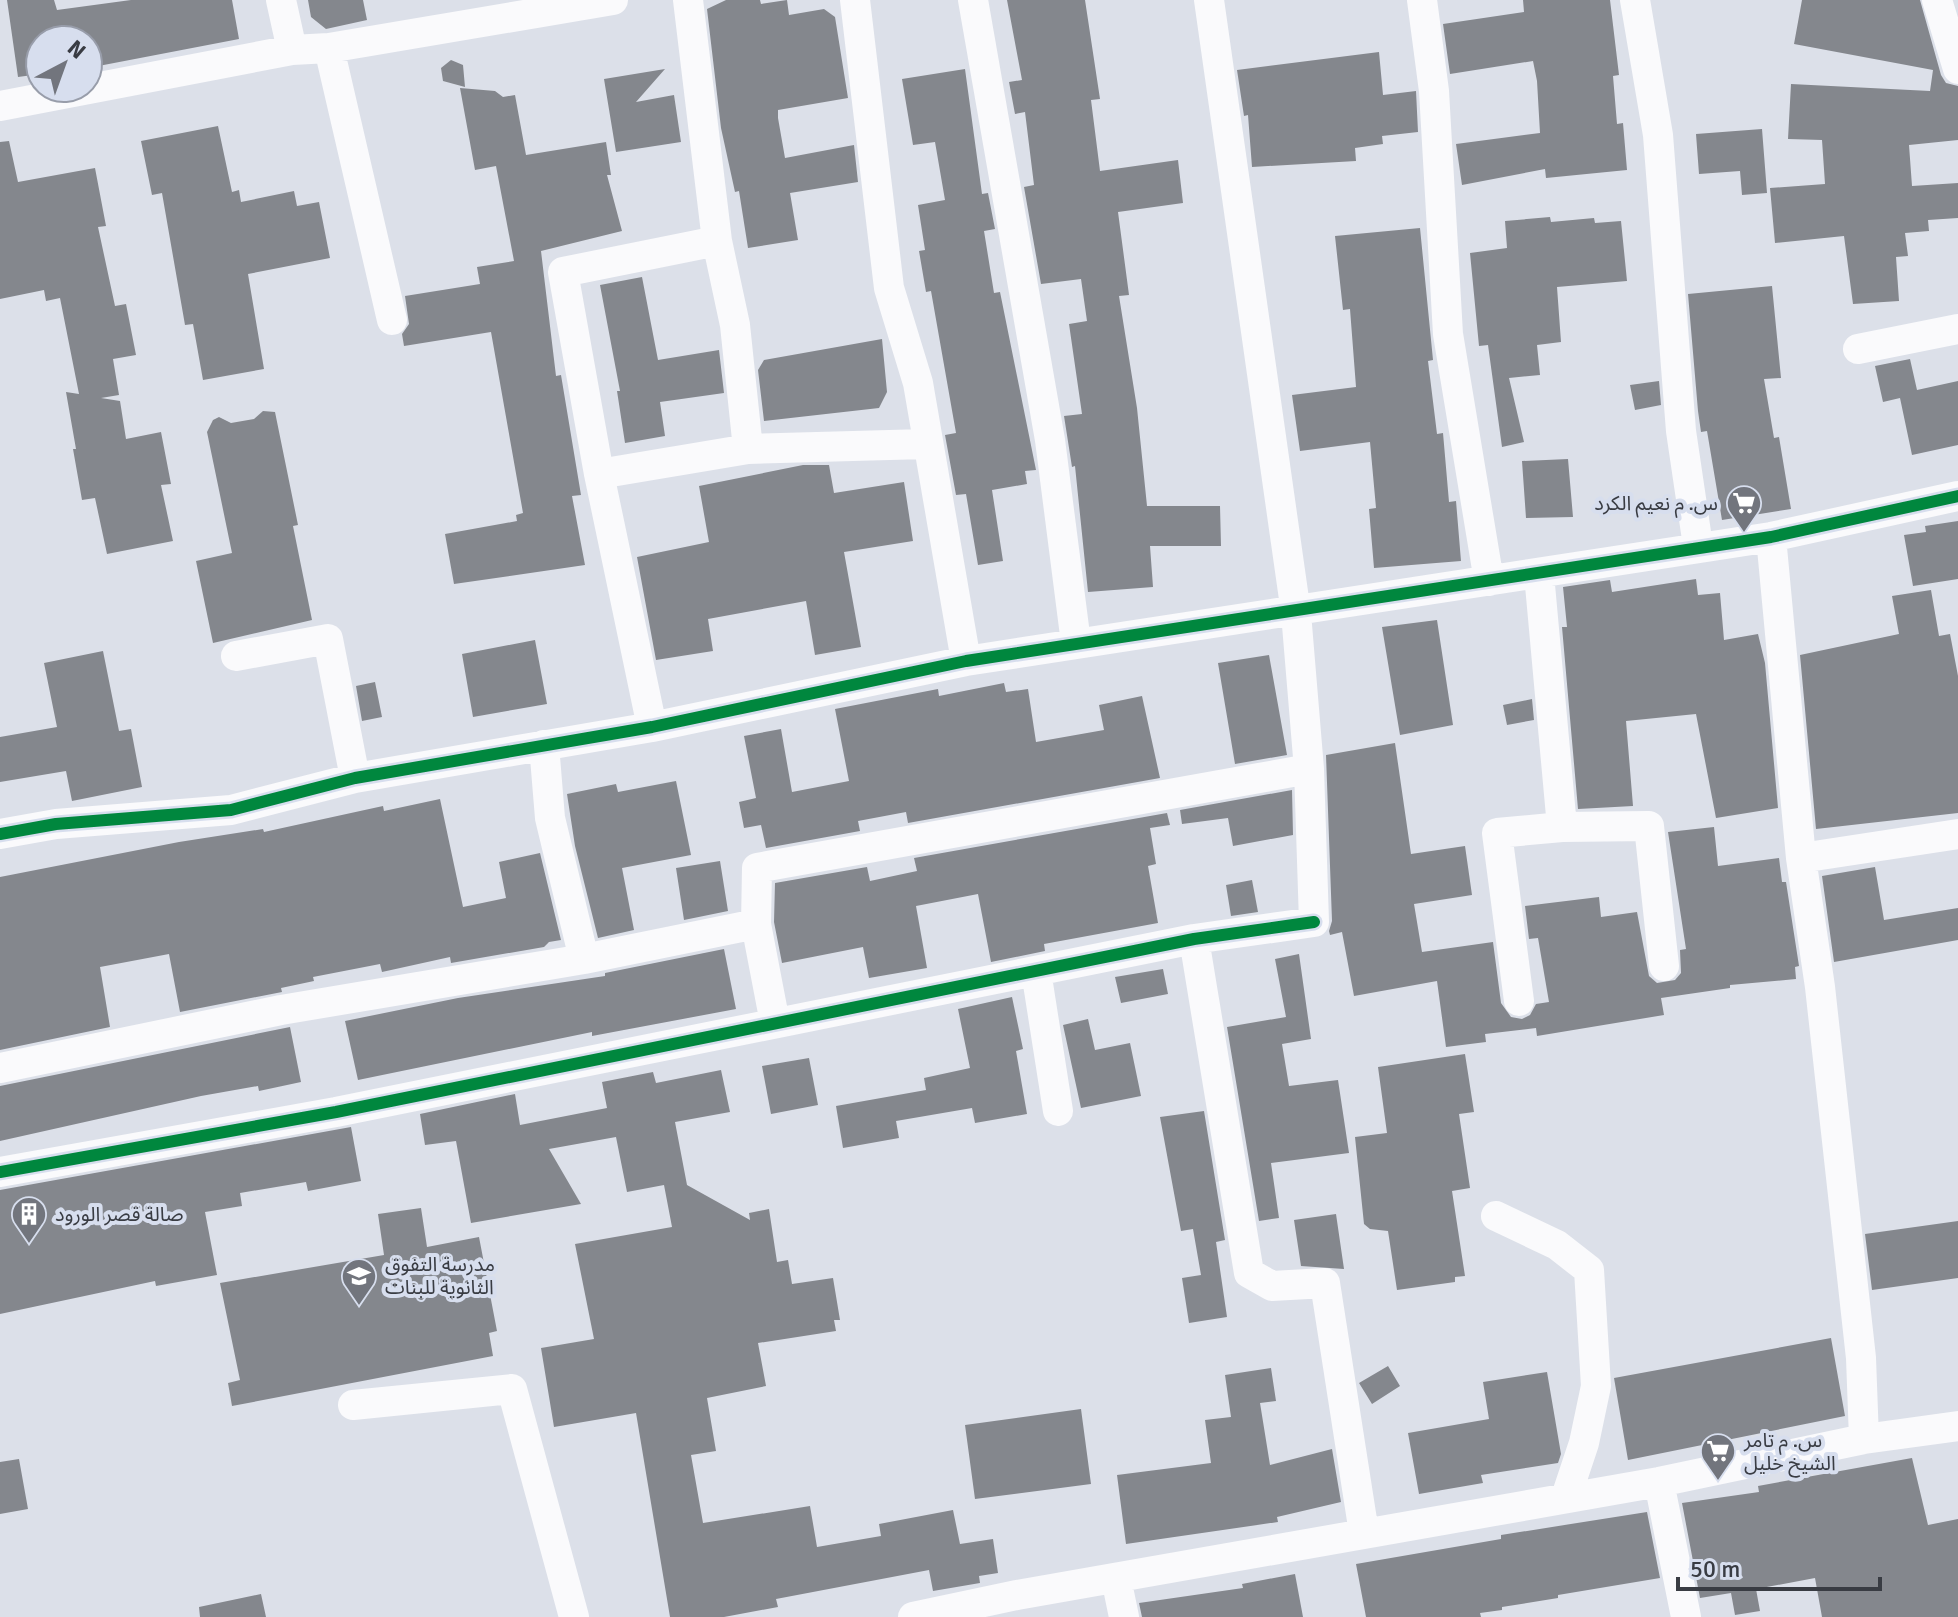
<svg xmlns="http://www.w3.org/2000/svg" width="1958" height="1617" font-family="Signika,'Noto Sans Arabic',sans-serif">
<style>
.building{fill:#84878d}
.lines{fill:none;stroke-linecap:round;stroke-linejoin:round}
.minor{stroke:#fafafc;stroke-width:30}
.cycleway-casing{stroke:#d7deee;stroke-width:17}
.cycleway{stroke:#00873e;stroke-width:12}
.labels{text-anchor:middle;stroke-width:8;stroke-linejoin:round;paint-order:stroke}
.poi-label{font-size:20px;fill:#393c43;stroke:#d7deee;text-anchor:start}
</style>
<rect width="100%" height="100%" fill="#dce0e9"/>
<!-- building -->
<path class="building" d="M7,0H54L57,10L131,0H232L239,39L88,68V40H40V74L18,77Z
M308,0H363L367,20L326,29L311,17Z
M760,0L761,4L787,0L789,15L824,9L835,17L848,98L778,110V118L785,158L854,145L858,182L790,193L798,240L748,248L739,191L735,192L721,128L707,9L726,0Z
M1007,0H1085L1100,99L1091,100L1100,171L1178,160L1183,203L1118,212L1129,295L1119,296L1137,408L1147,506H1220L1221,546H1150L1153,587L1088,592L1075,466L1072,467L1064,416L1082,414L1069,324L1087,321L1081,279L1041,284L1024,187L1034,185L1025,112L1015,114L1009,82L1022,80Z
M1523,0H1610L1619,75L1613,76L1617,124L1623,123L1627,170L1546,178L1545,169L1462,185L1456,144L1540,133L1537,81L1533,61L1450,74L1443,24L1524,12Z
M1802,0H1920L1941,75L1946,83L1958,86V140L1909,145L1912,186L1958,183V218L1928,220L1929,231L1905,233L1908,256L1896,257L1899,301L1853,304L1844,236L1775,243L1770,188L1825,184L1822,140L1788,139L1791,84L1930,91L1933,70L1794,44Z
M1379,52L1383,95L1416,91L1418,132L1382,136L1383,144L1355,148L1356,161L1252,167L1248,115L1244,116L1237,70Z
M451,60L463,65L465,87L443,81L441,68Z
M665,69L636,102L674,95L681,142L616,152L604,79Z
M965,69L982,194L988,193L995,229L984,231L994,293L1000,292L1036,470L1025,471L1027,484L992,490L1003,561L978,565L966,494L956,495L945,435L956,433L931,291L926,292L919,251L925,250L918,205L945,200L935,142L913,145L902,79Z
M460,88L495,91L503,97L515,95L526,155L606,142L611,175H607L622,231L541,251L556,376L561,375L581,495L572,496L585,565L454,584L445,534L517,521L516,515L523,513L491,332L404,346L402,334L409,324L405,296L480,284L477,267L514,261L496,166L475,170Z
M218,126L232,192L239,190L241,202L294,191L297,206L319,202L330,258L248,274L264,369L203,380L193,324L185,325L162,193L152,195L141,141Z
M1762,129L1767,193L1742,195L1740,171L1699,174L1696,134Z
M9,141L18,182L95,168L106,226L98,227L115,306L126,304L136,355L113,359L119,395L101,398L120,401L126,439L161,432L171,484L161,485L173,541L107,554L95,498L82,500L73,449H76L66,392L79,394L60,298L46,301L44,290L0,299V142Z
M1550,217L1551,222L1594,218L1595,223L1621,221L1627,281L1557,287L1561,342L1537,345L1540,375L1509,378L1524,442L1502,447L1488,345L1479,346L1470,253L1507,248L1505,221Z
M1420,228L1433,360L1428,361L1437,434L1443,433L1449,502L1456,501L1461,561L1374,568L1369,509L1376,508L1370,442L1300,451L1292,395L1356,387L1350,309L1343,310L1335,236Z
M642,277L658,360L719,350L724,393L660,402L665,436L625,443L617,391H620L600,285Z
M1772,286L1781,378L1764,379L1774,438L1779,437L1791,509L1722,520L1707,431L1701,432L1698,411L1688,294Z
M882,339L887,392L879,408L764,421L758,370L764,360Z
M1910,359L1917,390L1958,381V445L1912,455L1900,398L1883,402L1875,366Z
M1659,381L1661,405L1635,410L1630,385Z
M263,411L275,412L298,525L293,526L312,620L213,643L196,561L232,553L207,432L213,420L219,417L231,423L254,419Z
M1568,459L1573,517L1526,518L1522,461Z
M803,465H829L834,493L904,482L913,541L844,552L861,647L815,655L806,601L708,619L713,651L656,660L637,557L709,542L699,486Z
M1958,521V579L1913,586L1904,535L1926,532L1925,526Z
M1696,579L1698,595L1720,593L1724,640L1758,634L1765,663L1778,808L1716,818L1696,714L1626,721L1633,806L1578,809L1562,627H1567L1563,587L1610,580L1612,592Z
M1931,590L1939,636L1950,634L1958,676V813L1816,829L1800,655L1899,634L1892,596Z
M1437,620L1453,725L1400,735L1382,627Z
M535,640L547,704L473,717L462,654Z
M103,651L119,731L131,729L142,787L72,801L66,771L0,782V737L57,727L44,663Z
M1269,655L1287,755L1235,764L1218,663Z
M375,682L382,717L362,721L356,686Z
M1004,683L1006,692L1028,689L1036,742L1104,730L1099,705L1142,696L1160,778L908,823L906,812L858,821L860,831L766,848L761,825L744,828L739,802L756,798L744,736L781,729L792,792L849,781L835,709L938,689L939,696Z
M1532,699L1534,720L1507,725L1503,705Z
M1395,743L1411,854L1465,846L1472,895L1414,904L1422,952L1493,942L1501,1003L1511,1017L1522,1019L1530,1015L1536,1004L1549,1002L1538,938L1529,939L1525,906L1599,897L1601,917L1637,912L1649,976L1657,983L1675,980L1681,973L1680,950L1686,949L1668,832L1714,827L1718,866L1779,858L1782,882H1786L1799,966L1795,967L1796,979L1730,985V988L1661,998L1664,1015L1537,1036L1536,1028L1485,1034L1486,1042L1446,1047L1437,981L1354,996L1342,932L1330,935L1329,931L1332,921L1326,755Z
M676,781L691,855L622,868L634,930L598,938L575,846L567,794L616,784L618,792Z
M1292,790L1293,835L1233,846L1228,818L1182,824L1180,810Z
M440,799L463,907L506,898L499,862L540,853L561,940L549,942L544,947L451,963L450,957L382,972L380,964L313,977L314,981L281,988L282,992L180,1012L169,954L100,967L110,1027L0,1050V877L179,842L263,829L264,832L383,806L384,811Z
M1167,813L1170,825L1150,828L1156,864L1148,866L1158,923L1044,944L1045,951L991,962L978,894L916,906L927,968L869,978L863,947L782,963L774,922L775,883L867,867L870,881L917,871L914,858Z
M720,861L728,911L684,920L676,868Z
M1875,867L1884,920L1958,908V940L1834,962L1822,876Z
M1252,880L1258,912L1231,916L1226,885Z
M724,949L736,1009L592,1036V1032L358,1080L345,1021L458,998L605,976V973Z
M1299,954L1311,1039L1282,1044L1289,1086L1338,1080L1349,1153L1271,1163L1279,1218L1259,1221L1227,1027L1286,1017L1275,959Z
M1163,969L1168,994L1121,1003L1115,977Z
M1012,997L1023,1049L1016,1051L1027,1114L975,1123L972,1108L896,1121L899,1138L843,1148L836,1106L926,1090L924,1078L970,1068L958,1009Z
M1088,1019L1095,1050L1130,1043L1141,1096L1081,1108L1063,1025Z
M290,1027L301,1082L259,1091L258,1086L201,1096L0,1141V1086Z
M1465,1054L1474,1112L1459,1114L1470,1188L1452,1191L1465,1276L1455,1277V1282L1397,1290L1388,1231L1370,1229L1364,1224L1355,1137L1387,1133L1378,1067Z
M809,1058L818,1105L771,1114L762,1066Z
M721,1070L730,1112L675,1122L687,1185L750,1220L749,1213L769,1209L777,1262L788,1260L792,1284L833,1278L840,1320H834L836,1331L758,1343L766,1386L707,1398L716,1451L691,1455L703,1523L810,1506L817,1547L881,1536L879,1524L953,1510L960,1544L993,1539L998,1573L979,1576L980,1583L933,1591L929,1570L776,1599L778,1607L724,1617H670L636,1413L554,1427L541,1348L594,1339L575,1244L672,1227L664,1185L627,1192L616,1137L549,1149L581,1204L471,1223L456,1141L425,1145L420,1114L515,1094L520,1125L607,1108L602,1082L653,1072L656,1083Z
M1204,1111L1225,1240L1216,1242L1227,1317L1189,1323L1182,1278L1201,1275L1193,1229L1181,1231L1160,1117Z
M351,1127L361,1181L308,1191L306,1182L240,1193L242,1206L205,1212L217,1275L156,1286L155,1281L0,1314V1190Z
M421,1208L427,1247L479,1237L497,1331L489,1333L493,1356L232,1406L228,1383L240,1380L220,1283L384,1255L378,1214Z
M1336,1214L1344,1269L1301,1266L1294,1220Z
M1958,1221V1278L1872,1290L1865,1234Z
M1831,1338L1845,1416L1628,1460L1614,1378Z
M1388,1366L1400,1386L1372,1404L1359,1383Z
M1271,1368L1276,1401L1260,1403L1270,1465L1332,1449L1341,1502L1277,1517L1278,1522L1126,1544L1117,1475L1211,1463L1205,1420L1231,1417L1225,1375Z
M1547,1372L1561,1454L1558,1463L1481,1475L1483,1483L1419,1494L1408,1433L1489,1419L1483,1382Z
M1081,1409L1091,1484L975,1499L965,1425Z
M1912,1458L1928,1525L1958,1519V1617H1822L1815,1578L1756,1589L1760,1611L1735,1615L1731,1593L1700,1598L1682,1503L1759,1492L1758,1486Z
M19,1459L28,1509L0,1514V1462Z
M1647,1512L1660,1578L1558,1595V1598L1502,1607V1610L1480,1613L1481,1617H1366L1356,1564L1501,1539V1535Z
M1295,1574L1303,1617H1142L1139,1603L1243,1588L1242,1584Z
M261,1594L266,1617H200L199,1607Z"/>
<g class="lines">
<!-- minor -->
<path class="minor" d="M281,0L292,50
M688,0L717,241L735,325L748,449
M855,0L889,288L918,383L966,661
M973,0L1050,440L1076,643
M1422,0L1434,91L1448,334L1489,581
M1635,0L1658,135L1681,431L1698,546
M1937,0L1958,69
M329,48L392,320
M0,106L292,50L329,48L613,0
M1858,349L1958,329
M599,474L748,449L926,444
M1771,537L1801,858L1820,987L1861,1358L1864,1439
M1539,574L1562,827
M236,656L328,639L355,778
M652,727L599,474L563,272L717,241
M544,745L550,818L584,959
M0,834L56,824L231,810L355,778L652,727L966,661L1771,537L1958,496
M1801,858L1958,834
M1194,939L1249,1273L1272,1286L1325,1283L1364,1533
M1036,971L1058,1111
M1519,1001L1497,833L1562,827L1649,826L1664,966
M775,1023L756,924L757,868L1309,769
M0,1068L281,1010L584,959L756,924
M0,1172L336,1112L1194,939L1314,922L1309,769L1296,613L1209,0
M1496,1216L1557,1245L1589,1270L1596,1386L1584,1443L1566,1497
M353,1405L512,1389L574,1617
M1659,1482L1686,1617
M1116,1578L1124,1617
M913,1617L1017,1595L1659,1482L1864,1439L1958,1426"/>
<!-- cycleway casing -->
<g class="cycleway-casing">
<path id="cycleway" d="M0,834L56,824L231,810L355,778L652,727L966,661L1771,537L1958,496
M0,1172L336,1112L1194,939L1314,922"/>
</g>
<!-- cycleway -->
<use href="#cycleway" class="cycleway"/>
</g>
<!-- icons -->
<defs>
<g id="supermarket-pin" transform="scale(1.8)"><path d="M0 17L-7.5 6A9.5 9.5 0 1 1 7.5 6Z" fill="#72757d" stroke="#d7deee"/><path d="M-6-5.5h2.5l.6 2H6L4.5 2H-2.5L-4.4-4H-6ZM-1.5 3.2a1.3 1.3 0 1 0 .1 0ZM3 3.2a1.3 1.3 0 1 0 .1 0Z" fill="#fff"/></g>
<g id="building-pin" transform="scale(1.8)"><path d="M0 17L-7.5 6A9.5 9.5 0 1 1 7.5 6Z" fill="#72757d" stroke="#d7deee"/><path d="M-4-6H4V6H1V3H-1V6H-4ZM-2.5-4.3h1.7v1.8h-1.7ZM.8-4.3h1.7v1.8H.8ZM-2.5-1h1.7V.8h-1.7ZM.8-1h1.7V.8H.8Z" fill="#fff"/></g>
<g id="school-pin" transform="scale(1.8)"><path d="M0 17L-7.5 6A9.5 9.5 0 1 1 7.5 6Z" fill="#72757d" stroke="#d7deee"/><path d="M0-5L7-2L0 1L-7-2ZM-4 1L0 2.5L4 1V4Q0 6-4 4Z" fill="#fff"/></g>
</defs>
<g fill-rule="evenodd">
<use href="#supermarket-pin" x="1744" y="503"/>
<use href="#building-pin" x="29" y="1214"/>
<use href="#school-pin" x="359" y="1276"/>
<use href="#supermarket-pin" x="1718" y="1451"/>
</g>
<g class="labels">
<!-- poi labels -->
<g class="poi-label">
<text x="1718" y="510" text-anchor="end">س. م نعيم الكرد</text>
<text x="55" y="1221">صالة قصر الورود</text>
<text x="385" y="1271">مدرسة التفوق<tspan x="385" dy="23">الثانوية للبنات</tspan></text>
<text x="1744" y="1447">س. م تامر<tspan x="1744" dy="23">الشيخ خليل</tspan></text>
</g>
</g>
<!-- north arrow -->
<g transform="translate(64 64) rotate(41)"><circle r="38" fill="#d7deee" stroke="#989daa" stroke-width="2"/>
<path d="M0-6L14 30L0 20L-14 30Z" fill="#72757d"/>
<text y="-12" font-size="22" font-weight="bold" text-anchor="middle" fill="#393c43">N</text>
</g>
<!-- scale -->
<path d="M1678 1577v12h202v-12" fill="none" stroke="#393c43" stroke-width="4"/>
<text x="1690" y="1577" font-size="24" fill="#393c43" stroke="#d7deee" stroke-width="6" paint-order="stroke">50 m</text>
</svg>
